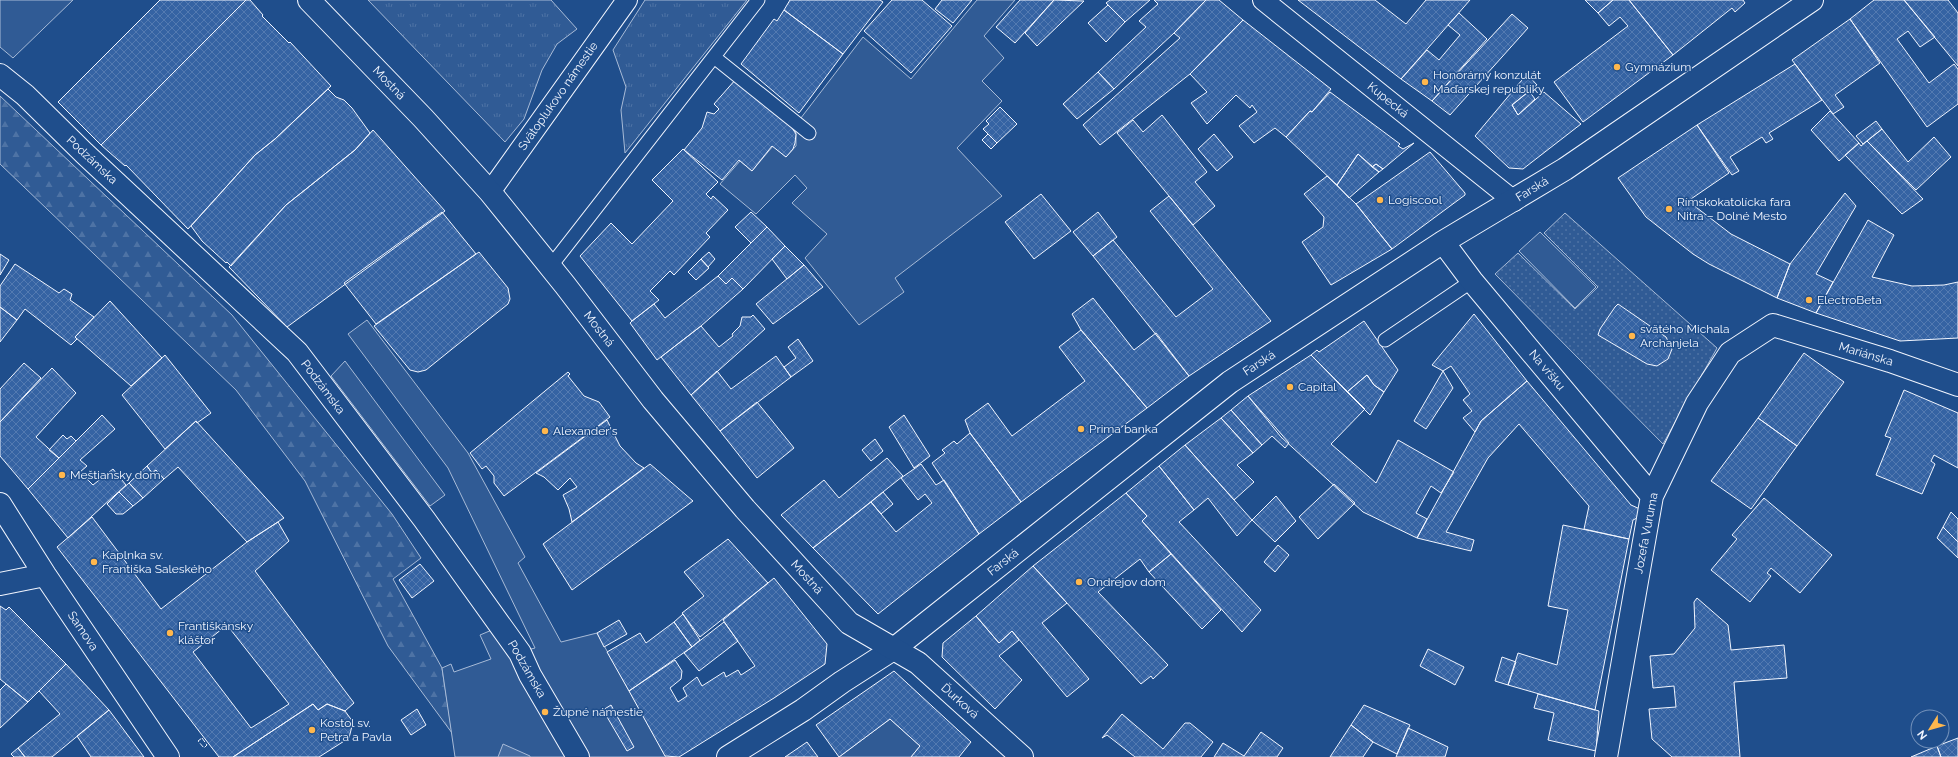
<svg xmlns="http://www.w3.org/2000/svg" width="1958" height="757" font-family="Raleway,sans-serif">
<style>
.grass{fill:url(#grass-tufts);stroke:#a8bbd7}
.forest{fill:url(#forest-firs);stroke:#a8bbd7}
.park{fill:url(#park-dots);stroke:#a8bbd7}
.built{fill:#305b95;stroke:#a8bbd7}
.water{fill:#446ba0;stroke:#a8bbd7}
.building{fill:url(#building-cross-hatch);stroke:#f2f6ff;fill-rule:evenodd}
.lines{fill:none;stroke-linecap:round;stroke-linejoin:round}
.service-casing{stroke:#f2f6ff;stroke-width:15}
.pedestrian-casing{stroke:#f2f6ff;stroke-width:22}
.minor-casing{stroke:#f2f6ff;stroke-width:24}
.tertiary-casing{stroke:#f2f6ff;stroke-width:24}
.service{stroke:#1f4e8c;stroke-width:13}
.pedestrian{stroke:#1f4e8c;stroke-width:20}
.minor{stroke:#1f4e8c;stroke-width:22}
.tertiary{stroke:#1f4e8c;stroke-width:22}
.fence{stroke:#f2f6ff;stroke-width:1;stroke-dasharray:5 2;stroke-linecap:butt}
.poi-dot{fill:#ffb74d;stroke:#1f4e8c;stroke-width:1.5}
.labels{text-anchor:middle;stroke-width:3;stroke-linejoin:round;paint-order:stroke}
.poi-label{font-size:12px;fill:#f2f6ff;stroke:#1f4e8c;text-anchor:start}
.street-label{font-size:12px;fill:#f2f6ff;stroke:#1f4e8c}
</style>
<defs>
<pattern id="grass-tufts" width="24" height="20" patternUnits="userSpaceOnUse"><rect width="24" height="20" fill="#305b95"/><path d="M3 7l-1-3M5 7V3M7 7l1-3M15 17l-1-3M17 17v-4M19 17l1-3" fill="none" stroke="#4e73a5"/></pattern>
<pattern id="forest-firs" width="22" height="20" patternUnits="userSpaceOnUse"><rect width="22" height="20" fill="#305b95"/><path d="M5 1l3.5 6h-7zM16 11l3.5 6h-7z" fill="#4e73a5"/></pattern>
<pattern id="park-dots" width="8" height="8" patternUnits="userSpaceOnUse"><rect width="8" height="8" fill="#305b95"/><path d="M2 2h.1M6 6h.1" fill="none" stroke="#4e73a5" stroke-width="1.8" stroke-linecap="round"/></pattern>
<pattern id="building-cross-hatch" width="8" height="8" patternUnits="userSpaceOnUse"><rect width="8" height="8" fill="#3563a3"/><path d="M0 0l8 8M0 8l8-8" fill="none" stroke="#537ab1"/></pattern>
</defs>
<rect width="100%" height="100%" fill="#1f4e8c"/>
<!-- grass -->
<path class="grass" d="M368,0H551L577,29L557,44L542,70L524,119L505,142Z
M645,0H747L625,153L621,110L626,87L613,50Z"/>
<!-- forest -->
<path class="forest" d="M0,96L232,315L392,514L421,558L393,579L442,668L452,733L388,646L305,481L236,390L0,164Z"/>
<!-- park -->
<path class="park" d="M1565,213L1717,348L1663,444L1495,274L1518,253L1575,309L1598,287L1544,233Z"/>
<!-- built -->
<path class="built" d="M0,0H73L13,58L0,47Z
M977,0H1015L984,36L1004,58L982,81L1002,101L957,148L1002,196L895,278L904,292L859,325L805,258L827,234L792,203L807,188L795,175L756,214L720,184L740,161L752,171L773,146L786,157L796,146V134L794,127L863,37L911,79Z
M1540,232L1596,287L1575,308L1519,251Z
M367,320L468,453L525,557L518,563L561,642L597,633L666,757H455L442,668L451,664L454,672L491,659L480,635L499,627L512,654L535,648L448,468L348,334Z
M345,361L445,495L430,506L331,376Z
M890,719L920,746L911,757H839Z"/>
<!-- water -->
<path class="water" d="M503,744L530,756V757H498Z"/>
<!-- building -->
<path class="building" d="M160,0H246L101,145L58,102Z
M246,0H250L263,15L262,16L289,43L290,42L331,86L275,139L255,155L188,229L126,165L125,166L101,145Z
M790,0H880L883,2L843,54L784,10Z
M892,0H922L952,26L911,73L864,31Z
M942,0H972L953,23L935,9Z
M1020,0H1054L1015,43L996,27Z
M1054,0L1084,1L1037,46L1025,33Z
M1110,0H1150L1125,22L1106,3Z
M1154,0H1206L1174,33L1114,89L1098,72L1146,27L1139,21L1158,4Z
M1206,0H1219L1243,20L1190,74L1100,145L1083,125L1180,38L1174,33Z
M1298,0H1375L1406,24L1426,0H1470L1401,79Z
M1585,0H1613L1598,13Z
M1613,0H1629L1673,55L1583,122L1554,82L1628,26L1620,17L1609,26L1598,13Z
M1629,0H1743L1745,3L1735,12L1732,8L1673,55Z
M1874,0H1904L1935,37L1920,47L1908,31L1897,39L1929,83L1954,64L1958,69V104L1927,127L1850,19Z
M1904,0H1948L1958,13V66Z
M1108,5L1125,22L1106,42L1088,23Z
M784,10L843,54L799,113L741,64L774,19L777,21Z
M1459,13L1487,39L1432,101L1401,79L1427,50L1439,60L1460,35L1448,25Z
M1512,14L1528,28L1450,115L1432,101Z
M1850,19L1880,63L1835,95L1844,107L1833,114L1792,60Z
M1243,20L1331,89L1312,112L1310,111L1286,137L1275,128L1254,143L1239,126L1257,112L1252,105L1250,108L1236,95L1207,124L1191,103L1207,92L1190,74Z
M1795,64L1822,100L1769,133L1773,139L1766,143L1762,137L1730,157L1739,171L1732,175L1697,125Z
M1098,72L1114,89L1077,119L1063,104Z
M1527,74L1537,85L1512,105L1518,115L1544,92L1581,124L1523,169L1509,168L1475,136Z
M736,79L790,125L796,134L795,143L793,149L786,157L772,146L752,171L739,160L722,180L684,150L702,128L707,112L714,114L719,109L714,104Z
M328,89L336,97L344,100L352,108L370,133L355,150L286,205L231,266L227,262L226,263L202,241L191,226L255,155L275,139Z
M1529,91L1535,99L1518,115L1512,105Z
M1330,92L1400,144L1398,146L1403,149L1414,143L1383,169L1376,164L1372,167L1358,154L1337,185L1286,137L1310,111L1312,112Z
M1000,107L1017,124L997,143L983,129L989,124L986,121Z
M1830,111L1859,143L1839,161L1811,130Z
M1162,115L1207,172L1195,182L1215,206L1193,225L1117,133L1133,120L1143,132Z
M1876,121L1882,129L1863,144L1856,136Z
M1697,125L1729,173L1688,201L1731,234L1790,264L1777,298L1709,264L1693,254L1646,217L1618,178Z
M1882,129L1908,162L1934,137L1951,157L1916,190L1867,141Z
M373,130L445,211L287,327L229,267L286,205L355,150Z
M988,134L997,143L991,149L982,140Z
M1214,134L1233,157L1217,171L1198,149Z
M1867,141L1923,199L1902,214L1845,155L1859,143L1861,146Z
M683,149L718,182L706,194L711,199L713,196L728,210L706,233L710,237L674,275L670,271L650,291L659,300L632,321L580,256L611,223L632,244L673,201L652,180Z
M1430,152L1465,193V195L1392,249L1356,204Z
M1358,154L1379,172L1349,198L1337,185Z
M1376,164L1383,169L1379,172L1372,167Z
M1327,176L1356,204L1392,249L1331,285L1302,242L1323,227L1324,217L1304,194Z
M1845,193L1856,206L1816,274L1833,282L1816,313L1777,298L1790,264Z
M1041,194L1071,231L1034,259L1005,222Z
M1169,196L1271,321L1189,376L1093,256L1113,240L1176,317L1213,289L1150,211Z
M442,212L476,254L376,324L344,283Z
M751,212L767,227L751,243L735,227Z
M1098,212L1117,237L1093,256L1073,232Z
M1868,220L1894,235L1872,277L1912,286L1944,285L1958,282V338L1900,341L1816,313Z
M767,227L785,246L743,289L732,278L726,284L718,276Z
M785,246L804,265L787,279L772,259Z
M479,252L508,288L510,299L508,304L426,370L418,372L410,370L374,326Z
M709,252L715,259L708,267L701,259Z
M0,254L9,260L0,275Z
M701,259L709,268L696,280L688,272Z
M15,264L59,293L64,289L72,294L70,300L94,317L75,337L77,339L71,345L25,309L17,320L0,307V286Z
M804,265L823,287L773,324L756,304Z
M718,276L726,284L732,278L743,289L701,326L657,360L630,323L632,321L654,304L665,318Z
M1093,298L1134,350L1156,333L1189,376L1147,408L1081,330L1072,314Z
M110,301L162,358L131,386L75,337Z
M1618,304L1666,337L1672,349L1668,359L1657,366L1647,364L1598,335L1600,329L1615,307Z
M0,307L17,320L0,342Z
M1474,314L1527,381L1481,421L1475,432L1463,418L1472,411L1463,400L1470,394L1451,366L1443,371L1432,365Z
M753,315L765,329L691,395L661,357L701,326L719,347L733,336L732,334L740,326L742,317H751Z
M1364,321L1398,370L1384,392L1374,385L1367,375L1347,392L1311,355L1317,350L1319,352Z
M1081,330L1147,408L1021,502L970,433L965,420L988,403L1012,436L1085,381L1059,347Z
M798,339L813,361L791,377L784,367L796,358L788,347Z
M1804,353L1844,382L1797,446L1758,418Z
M165,355L211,413L197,423L196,421L165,449L122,395Z
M1311,355L1365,409L1331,444L1376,483L1398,440L1454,472L1441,493L1431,486L1416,513L1427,519L1417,538L1363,512L1281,437L1248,396Z
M776,356L791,377L720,431L691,395L717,371L731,389Z
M24,363L41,378L0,422V389Z
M52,368L76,393L36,437L59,458L28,489L0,456V422Z
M1443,371L1453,388L1426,429L1414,421Z
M568,372L570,374L568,376L584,396L599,402L610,417L504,496L494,483V476L486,466L482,469L470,453Z
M1367,375L1374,385L1384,392L1370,415L1347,392Z
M1527,381L1631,505L1640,509L1639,517L1633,520L1629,539L1584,529L1589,506L1519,424L1488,458L1446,532L1474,540L1471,551L1417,538L1481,421Z
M1904,390L1958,413V468L1934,455L1931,461L1935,464L1922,494L1876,475L1891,438L1885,436Z
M1248,396L1289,443L1285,448L1272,436L1262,445L1231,410Z
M757,402L794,448L757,478L720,431Z
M1231,410L1262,445L1253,453L1221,418Z
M102,415L115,429L80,460L87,466L80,472L93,485L113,469L126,485L68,538L28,489Z
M904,415L930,456L914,468L889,427Z
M1221,418L1253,453L1237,465L1254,482L1234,500L1185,445Z
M1758,418L1797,446L1751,509L1711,481Z
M607,420L620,446L636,463L644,468L572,522L569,509L563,495L577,487L570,478L558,490L544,477L536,473Z
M196,421L284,518L247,542L178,467L164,479L156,470L152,473L147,466Z
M970,433L1021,502L979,534L932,463L945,453L942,450L954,441L957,444Z
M63,435L67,439L71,436L76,441L59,458L49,450Z
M875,439L883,451L871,461L862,450Z
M1185,445L1252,520L1237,536L1208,498L1194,510L1159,466Z
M887,458L903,476L813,548L781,515L824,480L839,498Z
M650,464L693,501L572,590L543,544Z
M921,464L936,485L944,480L979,534L878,614L813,548L871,502L896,532L932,503L925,494L918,500L901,478Z
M147,466L152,473L156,470L164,479L143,498L129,483Z
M1159,466L1194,510L1179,522L1261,610L1242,632L1142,521L1147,516L1126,493Z
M129,483L143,498L133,506L119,492Z
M1334,484L1355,503L1318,539L1299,517Z
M119,492L133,506L123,514H116L107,504Z
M883,492L893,504L881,514L871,502Z
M1126,493L1147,516L1142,521L1171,554L1149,572L1140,559L1098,592L1168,665L1153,679L1151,676L1141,684L1033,566Z
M1276,496L1296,521L1275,542L1252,520Z
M1764,498L1832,555L1800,593L1771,568L1767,573L1771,576L1750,602L1711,570L1737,539L1732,535Z
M1951,512L1958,519V542L1943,527Z
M92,517L161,609L247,542L278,522L289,541L255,571L354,703L345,711L327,704L318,710L313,704L233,757H219L57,547ZM227,625L289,704L251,728L193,652Z
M1563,525L1629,539L1595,710L1508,685L1518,653L1557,665L1568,610L1548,606Z
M1943,527L1958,542V558L1937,538Z
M728,539L768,583L700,637L682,613L704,596L684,572Z
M1278,545L1289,555L1275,572L1264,562Z
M1171,554L1221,610L1202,629L1149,572Z
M420,564L434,581L412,598L399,580Z
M1033,566L1067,603L1042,623L1089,679L1067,697L1012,631L999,643L976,616Z
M774,578L827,644L825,664L774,698L679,757L665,756L629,691L675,660L682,671L681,679L670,688L678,702L687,696L683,688L697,677L702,686L724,672L726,677L738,670L741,675L755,666L723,620Z
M1697,598L1728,625L1731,650L1784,645L1787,678L1734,682L1740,757H1672L1652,739L1649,709L1676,707L1674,686L1653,688L1650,656L1674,654L1695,628L1694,602Z
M0,606L6,610L9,607L66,664L28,702L0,679Z
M683,614L700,640L692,647L674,622Z
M976,616L999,643L1012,631L1019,640L999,656L1022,680L995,709L942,657L943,643Z
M619,620L627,634L604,647L597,633Z
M674,622L692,647L629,691L607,652L640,633L646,643Z
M724,622L738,641L699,671L684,653Z
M1428,649L1464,667L1455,685L1420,666Z
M1502,657L1516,662L1508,685L1495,681Z
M66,664L109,710L52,757H25L18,748L60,714L39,691Z
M894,671L971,742L959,757H911L920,746L890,719L839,757L816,725Z
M6,684L28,702L0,728V690Z
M1538,694L1599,711L1596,751L1548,740L1554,713L1534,708Z
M313,704L318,710L327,704L345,711L353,722L349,738L319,757H233Z
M611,705L634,747L627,751L603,710Z
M1364,705L1410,725L1397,754L1373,742L1351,725Z
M417,709L426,725L411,735L401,720Z
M109,710L144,757H91L77,736Z
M1122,714L1163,749L1185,723H1190L1213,742L1201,757H1135L1107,735L1102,738Z
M1351,725L1373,742L1363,757H1330Z
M1408,728L1448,747L1445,757H1396Z
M1261,732L1283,748L1277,757H1214L1223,743L1244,756Z
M1958,738V757H1941L1937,746Z
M807,742L818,757H785Z
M1937,746L1941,757H1911Z
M18,748L25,757H14L11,754Z"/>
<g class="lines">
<!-- service casing -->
<g class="service-casing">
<path id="service" d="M714,57L809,133
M550,267L758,0
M1385,340L1472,281"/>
</g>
<!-- pedestrian casing -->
<g class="pedestrian-casing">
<path id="pedestrian" d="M1263,0L1514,201
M490,192L627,0"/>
</g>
<!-- minor casing -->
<g class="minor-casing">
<path id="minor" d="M0,75L25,95L84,153L297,352L424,519L520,653L530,675L578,757
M1443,242L1472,281L1652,496
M0,504L45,575L168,757
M0,584L45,575
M728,757L803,710L842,682L895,648L1230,382L1443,242L1565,169L1812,0
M1606,757L1652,496L1697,403L1730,353L1773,325L1890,361L1958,385"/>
</g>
<!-- tertiary casing -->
<g class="tertiary-casing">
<path id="tertiary" d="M309,0L423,118L490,192L565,285L653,400L745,509L849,623L918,663L1022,757"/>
</g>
<!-- service -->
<use href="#service" class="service"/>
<!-- pedestrian -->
<use href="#pedestrian" class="pedestrian"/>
<!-- minor -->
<use href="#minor" class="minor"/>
<!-- tertiary -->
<use href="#tertiary" class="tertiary"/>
<!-- fence -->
<path class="fence" d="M202,738L207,745L204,748L198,741Z"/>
</g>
<!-- markers -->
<g class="poi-dot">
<circle cx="1617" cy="67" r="4"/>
<circle cx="1425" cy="82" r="4"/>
<circle cx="1380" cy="200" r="4"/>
<circle cx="1669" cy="209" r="4"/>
<circle cx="1809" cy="300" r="4"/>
<circle cx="1632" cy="336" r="4"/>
<circle cx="1290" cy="387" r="4"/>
<circle cx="1081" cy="429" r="4"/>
<circle cx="545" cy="431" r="4"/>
<circle cx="62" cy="475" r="4"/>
<circle cx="94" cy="562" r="4"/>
<circle cx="1079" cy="582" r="4"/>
<circle cx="170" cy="633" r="4"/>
<circle cx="545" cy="712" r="4"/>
<circle cx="312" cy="730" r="4"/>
</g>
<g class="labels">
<!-- poi labels -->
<g class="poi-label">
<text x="1625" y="71">Gymnázium</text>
<text x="1433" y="79">Honorárny konzulát<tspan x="1433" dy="14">Maďarskej republiky</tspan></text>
<text x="1388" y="204">Logiscool</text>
<text x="1677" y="206">Rímskokatolícka fara<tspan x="1677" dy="14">Nitra – Dolné Mesto</tspan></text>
<text x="1817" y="304">ElectroBeta</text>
<text x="1640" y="333">svätého Michala<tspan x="1640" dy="14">Archanjela</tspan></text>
<text x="1298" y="391">Capital</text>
<text x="1089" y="433">Prima banka</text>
<text x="553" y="435">Alexander's</text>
<text x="70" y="479">Meštiansky dom</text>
<text x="102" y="559">Kaplnka sv.<tspan x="102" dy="14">Františka Saleského</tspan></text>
<text x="1087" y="586">Ondrejov dom</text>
<text x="178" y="630">Františkánsky<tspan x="178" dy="14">kláštor</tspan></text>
<text x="553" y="716">Župné námestie</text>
<text x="320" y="727">Kostol sv.<tspan x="320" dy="14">Petra a Pavla</tspan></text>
</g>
<!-- street labels -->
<g class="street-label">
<text transform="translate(389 83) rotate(46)" y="4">Mostná</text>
<text transform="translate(558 96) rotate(-55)" y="4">Svätoplukovo námestie</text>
<text transform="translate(1388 100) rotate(39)" y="4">Kupecká</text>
<text transform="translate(92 160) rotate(43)" y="4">Podzámska</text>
<text transform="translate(1532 189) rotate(-32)" y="4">Farská</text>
<text transform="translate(599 329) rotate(52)" y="4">Mostná</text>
<text transform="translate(1866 354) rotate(17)" y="4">Mariánska</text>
<text transform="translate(1259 363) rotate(-33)" y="4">Farská</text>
<text transform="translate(1547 370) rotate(50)" y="4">Na vŕšku</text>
<text transform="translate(323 387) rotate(53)" y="4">Podzámska</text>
<text transform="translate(1646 533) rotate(-79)" y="4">Jozefa Vuruma</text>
<text transform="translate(1003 562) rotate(-38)" y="4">Farská</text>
<text transform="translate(807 577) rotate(48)" y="4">Mostná</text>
<text transform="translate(83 631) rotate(56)" y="4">Samova</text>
<text transform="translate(527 669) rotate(60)" y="4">Podzámska</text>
<text transform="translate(960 701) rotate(42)" y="4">Ďurková</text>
</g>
</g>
<!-- north arrow -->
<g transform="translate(1930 729) rotate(233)"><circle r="19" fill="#1f4e8c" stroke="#7391ba"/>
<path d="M0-3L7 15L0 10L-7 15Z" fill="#ffb74d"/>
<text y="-6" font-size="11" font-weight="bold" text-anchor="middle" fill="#f2f6ff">N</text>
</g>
</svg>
